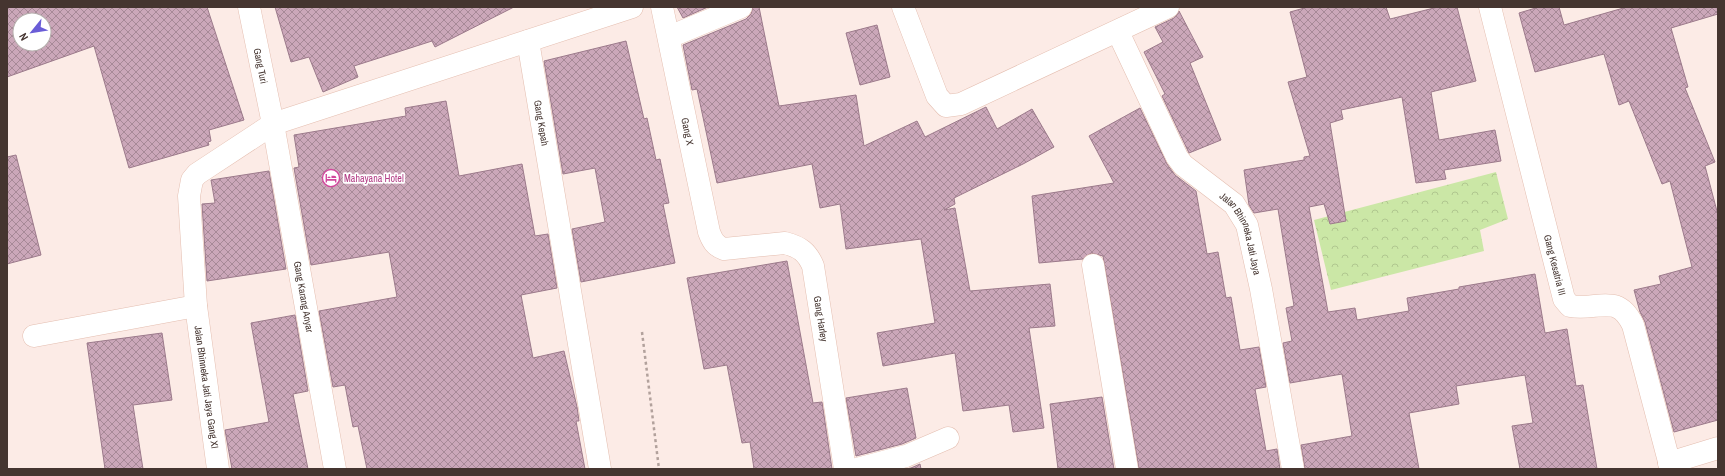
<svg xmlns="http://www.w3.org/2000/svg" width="1725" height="476" font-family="'Archivo Narrow',sans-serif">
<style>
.forest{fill:url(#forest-crowns)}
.building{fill:url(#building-cross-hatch);stroke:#9c7a8b;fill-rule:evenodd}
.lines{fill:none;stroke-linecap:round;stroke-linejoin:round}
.street-casing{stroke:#e4beb0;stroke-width:23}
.path{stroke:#b2a19c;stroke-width:2.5;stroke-dasharray:3 3;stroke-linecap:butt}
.street{stroke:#fff;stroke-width:22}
.labels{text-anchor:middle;stroke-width:3.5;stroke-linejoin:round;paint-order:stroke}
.street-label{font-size:10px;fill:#453530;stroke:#fff}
.hotel-label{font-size:10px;fill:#b23c85;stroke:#fff;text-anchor:start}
</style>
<defs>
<pattern id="forest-crowns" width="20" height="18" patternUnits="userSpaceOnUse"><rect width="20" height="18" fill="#cbe7a6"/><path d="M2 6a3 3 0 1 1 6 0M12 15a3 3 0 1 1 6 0" fill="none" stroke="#b0c78f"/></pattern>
<pattern id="building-cross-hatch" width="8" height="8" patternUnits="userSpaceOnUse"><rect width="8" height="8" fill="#cba7b9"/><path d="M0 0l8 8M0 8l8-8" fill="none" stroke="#a78997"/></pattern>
</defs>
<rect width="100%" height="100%" fill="#fcebe6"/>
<!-- forest -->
<path class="forest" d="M1496,172L1508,219L1480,230L1484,251L1331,290L1314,220Z"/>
<!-- building -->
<path class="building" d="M7,7H207L244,120L209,130L211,141L208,142L209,145L129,168L94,46L7,77ZM20,20H44V44H20Z
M275,7H514L435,47L432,41L354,66L358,77L323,92L309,57L291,62Z
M677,7H708L683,18Z
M753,7H759L779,106L856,95L864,146L917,121L925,137L986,107L997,129L1032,109L1054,147L1023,164L954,198L955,204L944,210L955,208L970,291L1050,284L1055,326L1029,328L1044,428L1013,432L1009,405L963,411L955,353L883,366L877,333L935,323L921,239L846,249L840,204L820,208L812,164L717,183L697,89L692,90L683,45L746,19L751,14Z
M1308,7H1386L1390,19L1438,7H1457L1476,81L1431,92L1439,140L1495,130L1501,161L1444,170L1446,179L1416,183L1402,97L1341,110L1343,119L1330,123L1346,221L1330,224L1324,204L1309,207L1328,312L1355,308L1357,320L1409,311L1407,298L1459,289V287L1535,274L1545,333L1567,329L1576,386L1583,385L1597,469H1520L1512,426L1533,423L1525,375L1456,386L1459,404L1409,413L1419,469H1305L1301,445L1352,436L1342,374L1290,383L1283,343L1292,341L1286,308L1294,306L1278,209L1254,213L1249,205L1244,170L1304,160V157L1310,156L1288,82L1307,77L1290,12Z
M1539,7H1559L1564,25L1627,7H1717L1718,14L1671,28L1688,87L1685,88L1715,162L1705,166L1718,215V420L1674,432L1645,322L1640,312L1634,290L1661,284L1659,276L1692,267L1670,181L1662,184L1629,101L1619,105L1604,54L1535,72L1519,13Z
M1179,11L1203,57L1190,63L1221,140L1189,153L1162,96L1165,94L1144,52L1163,42L1155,27L1174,18Z
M877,25L890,77L860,85L846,33Z
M626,41L644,119L647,118L656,160L660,159L669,203L663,204L675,263L581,282L572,229L605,222L595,168L563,174L544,61Z
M446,101L459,176L522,164L535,236L548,234L557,288L521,295L533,358L564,351L577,407L579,421H576L585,469H367L358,426L353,427L345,385L333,387L319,311L397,297L389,252L311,265L294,168L299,167L294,135L406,116L405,108Z
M1140,108L1167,164L1175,175L1196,191L1207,254L1218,252L1226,298L1231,297L1240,350L1259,347L1266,387L1255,389L1266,451L1277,449L1280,469H1139L1103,256L1091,253L1083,259L1039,263L1032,196L1114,183L1089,136Z
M16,155L41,255L7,264V157Z
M269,171L286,269L207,281L202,204L215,203L211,180Z
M787,261L813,403L822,402L832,469H754L750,442L742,443L727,365L704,369L687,278Z
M295,315L308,391L293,394L308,469H232L225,430L269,422L251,323Z
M162,333L172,400L133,405L143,469H105L87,343Z
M907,388L916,438L902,444L856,456L846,398Z
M1102,397L1114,469H1058L1050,404Z
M920,464L921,469H906L911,468Z"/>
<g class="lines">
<!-- street casing -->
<g class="street-casing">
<g id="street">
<path id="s1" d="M249,7L273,124L335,469"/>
<path id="s2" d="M662,7L709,232C712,240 715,246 724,249L785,243C800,247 807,252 813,266L845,469"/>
<path d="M903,7L937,96L946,106L961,104L1168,7"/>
<path id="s3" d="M1490,7L1564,299L1570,306C1598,311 1617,292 1633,325L1671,469"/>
<path id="s4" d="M1118,32L1177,157L1183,165L1234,204L1247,225L1261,289L1293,469"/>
<path d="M669,37L741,7"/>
<path id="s5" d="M528,41L600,469"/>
<path d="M1093,265L1127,469"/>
<path d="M34,336L196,306"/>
<path d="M1669,463L1718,448"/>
<path d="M218,469L196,306L189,196L192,180L197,174L273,124L632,7"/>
<path d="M857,469L906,456L948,438"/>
</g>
</g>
<!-- path -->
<path class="path" d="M642,332L659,469"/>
<!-- street -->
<use href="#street" class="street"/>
</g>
<!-- icons -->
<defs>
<g id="hotel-ring" transform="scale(0.9)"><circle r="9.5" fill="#fff" stroke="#d1479c" stroke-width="1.5"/><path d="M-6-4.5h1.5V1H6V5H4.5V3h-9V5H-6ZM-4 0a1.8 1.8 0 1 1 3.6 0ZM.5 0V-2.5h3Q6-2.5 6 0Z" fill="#d1479c"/></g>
</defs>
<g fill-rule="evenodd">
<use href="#hotel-ring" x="331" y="178"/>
</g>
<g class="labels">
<!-- street labels -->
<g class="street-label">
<text dy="4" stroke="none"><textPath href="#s1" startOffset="60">Gang Turi</textPath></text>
<text dy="4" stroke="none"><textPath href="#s5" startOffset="83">Gang Kepah</textPath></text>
<text dy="4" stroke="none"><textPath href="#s2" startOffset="127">Gang X</textPath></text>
<text dy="4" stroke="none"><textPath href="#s4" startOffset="242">Jalan Bhinneka Jati Jaya</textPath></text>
<text dy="4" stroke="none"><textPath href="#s3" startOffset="266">Gang Kesatria III</textPath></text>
<text dy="4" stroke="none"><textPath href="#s1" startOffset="295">Gang Karang Anyar</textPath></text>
<text dy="4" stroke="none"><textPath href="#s2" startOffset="406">Gang Harley</textPath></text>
<text transform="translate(207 387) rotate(82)" y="4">Jalan Bhinneka Jati Jaya Gang XI</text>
</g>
<!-- hotel labels -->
<g class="hotel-label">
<text x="344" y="182">Mahayana Hotel</text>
</g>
</g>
<!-- border -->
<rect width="1725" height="476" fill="none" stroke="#453530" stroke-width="16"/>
<!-- north arrow -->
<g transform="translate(32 32) rotate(240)"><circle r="19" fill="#ffffff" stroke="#b5aeac"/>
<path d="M0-3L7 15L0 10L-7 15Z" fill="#6a5dd7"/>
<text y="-6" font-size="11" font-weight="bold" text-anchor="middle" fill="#453530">N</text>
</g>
</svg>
